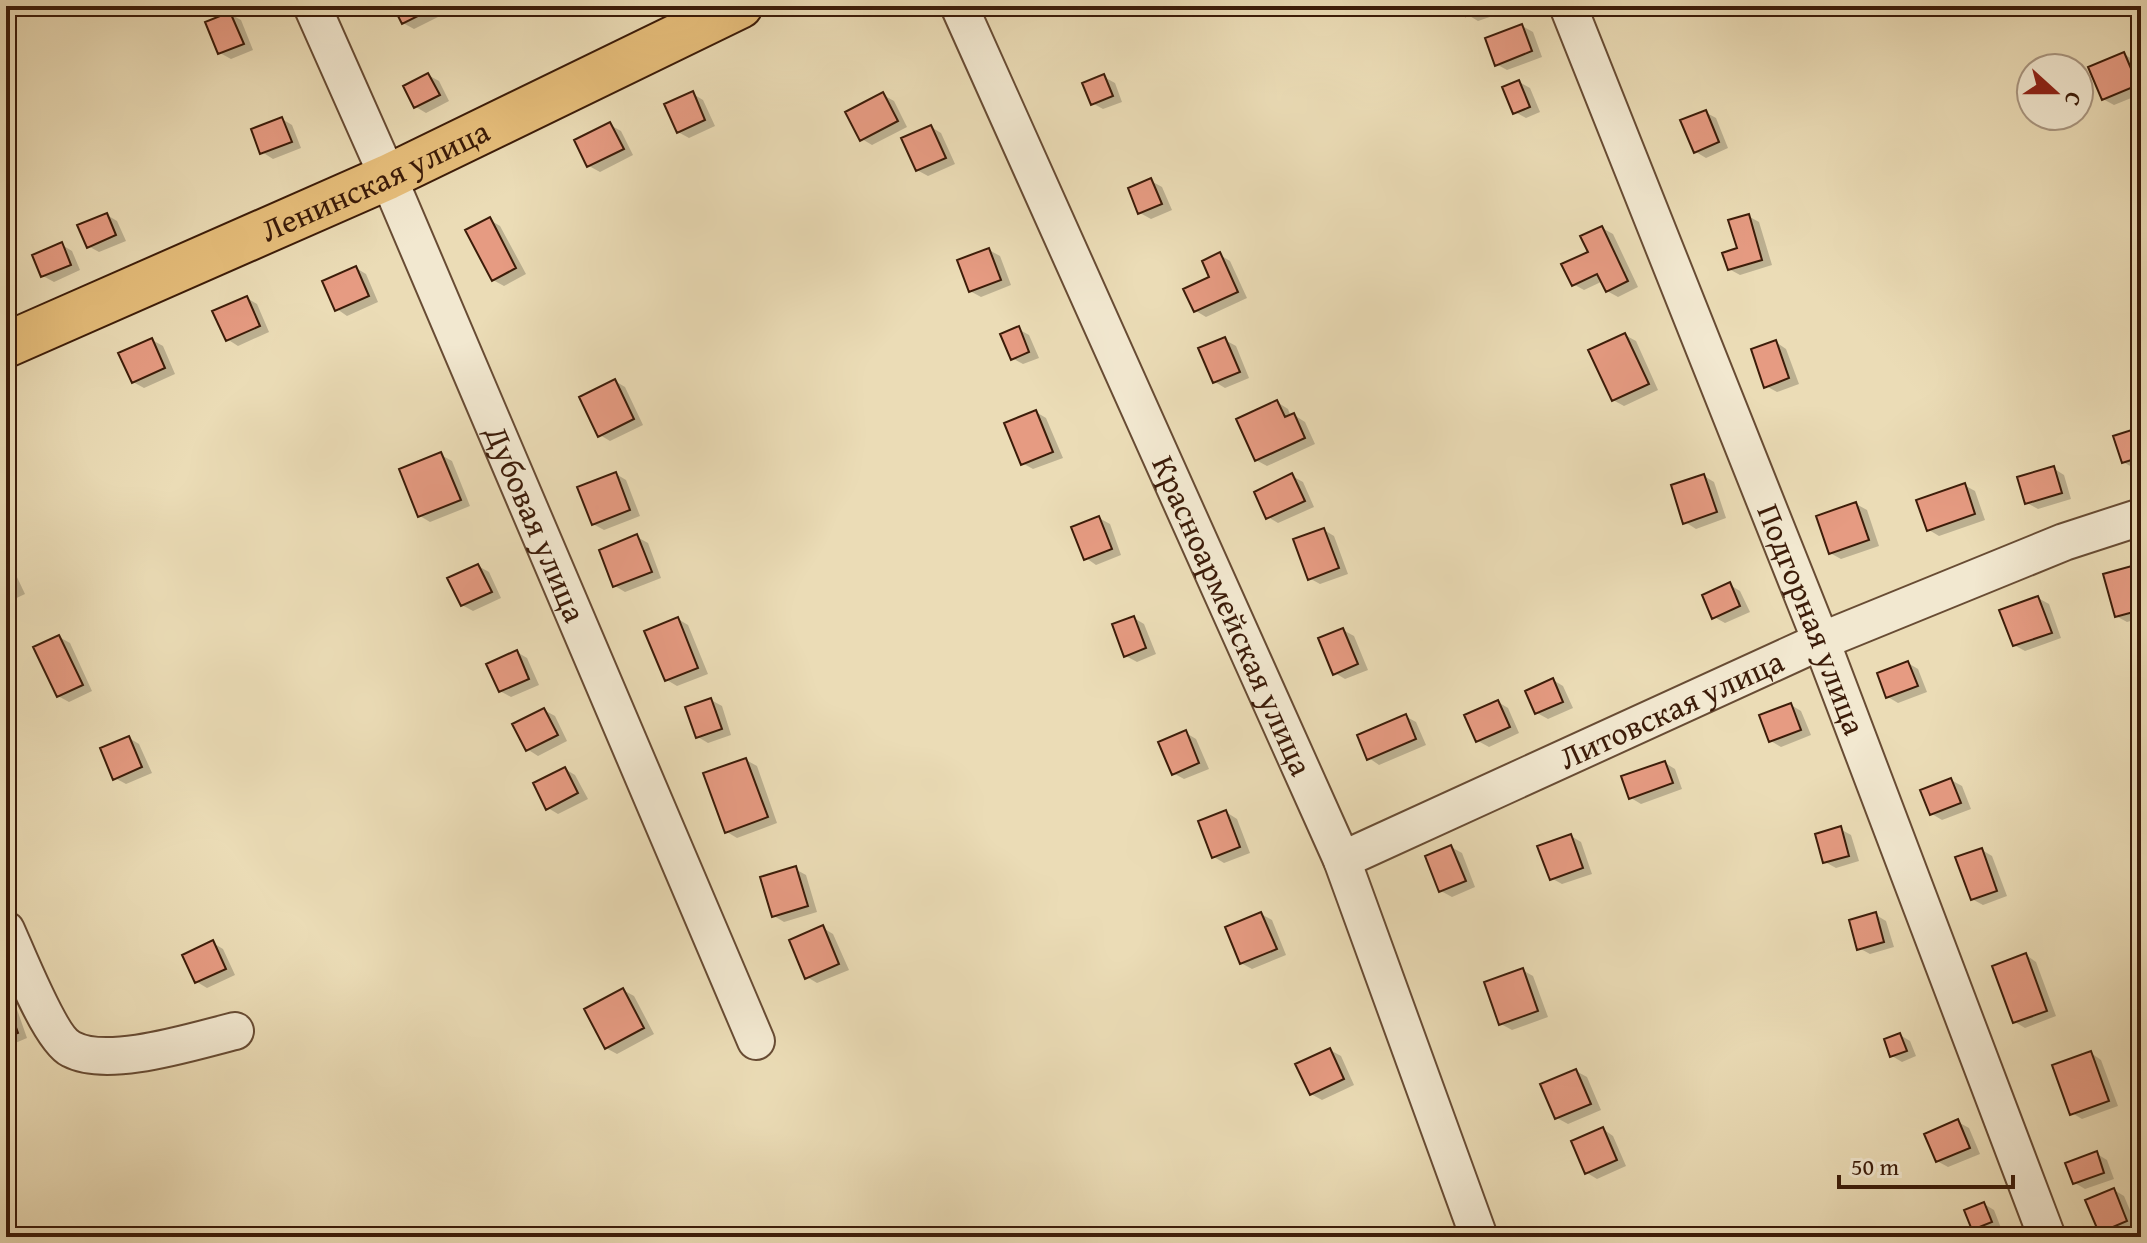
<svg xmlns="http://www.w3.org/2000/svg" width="2147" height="1243" font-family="'Gentium Book Plus',serif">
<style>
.shadow{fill:#0003}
.building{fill:#e69b82;stroke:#3c1c09;stroke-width:2}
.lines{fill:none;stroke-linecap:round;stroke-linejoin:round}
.minor-casing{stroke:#684c34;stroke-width:40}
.major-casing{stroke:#3c1c09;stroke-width:48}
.minor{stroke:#f2e8d0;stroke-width:36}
.major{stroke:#e6be7b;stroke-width:44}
.labels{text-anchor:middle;stroke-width:8;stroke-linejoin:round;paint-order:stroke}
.street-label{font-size:32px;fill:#3c1c09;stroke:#f2e8d0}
</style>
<rect width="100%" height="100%" fill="#ebdcb6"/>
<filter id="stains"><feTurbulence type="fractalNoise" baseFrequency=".0025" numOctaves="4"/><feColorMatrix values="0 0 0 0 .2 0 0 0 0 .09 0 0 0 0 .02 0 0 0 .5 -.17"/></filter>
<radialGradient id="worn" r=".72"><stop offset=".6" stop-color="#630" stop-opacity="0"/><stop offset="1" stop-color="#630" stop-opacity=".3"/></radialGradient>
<!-- shadow -->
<path class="shadow" d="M395,6H435L440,16L414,29L403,23Z
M1046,6H1077L1078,9L1058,16L1048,10Z
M1465,6H1522L1478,21L1468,15Z
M230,14L241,20L253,50L231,59L220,53Z
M1522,26L1533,32L1542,57L1507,70L1496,64Z
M2124,54L2135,61L2141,76V94L2114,105L2103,99Z
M428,75L439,81L449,101L426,113L416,107Z
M1104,77L1115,83L1122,102L1103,109L1092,103Z
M1519,82L1530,88L1540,112L1526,118L1515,112Z
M693,94L703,100L715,126L689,138L678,132Z
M883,95L894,101L907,127L872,145L862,139Z
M1705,112L1716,118L1728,148L1706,158L1696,152Z
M282,119L292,125L301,148L273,159L262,152Z
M610,125L621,131L633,155L600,172L589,166Z
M931,127L941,133L955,164L928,176L917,170Z
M1151,181L1162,187L1172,210L1151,219L1140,213Z
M107,215L117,221L126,241L99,252L88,246Z
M1748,216L1759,222L1772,265L1740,275L1729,269L1739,250Z
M490,220L500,226L526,274L504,286L493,280Z
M1602,228L1613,234L1638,287L1618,297L1607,291L1603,281L1584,290L1573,284Z
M62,245L72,251L80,270L54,282L43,276Z
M989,250L1000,256L1011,285L981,297L970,291Z
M1220,255L1230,261L1247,298L1206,317L1196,311Z
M356,268L366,274L378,302L347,316L337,309Z
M247,298L257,304L269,332L238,346L227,339Z
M1018,329L1029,335L1039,358L1023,364L1012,358Z
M1625,335L1636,341L1658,390L1624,406L1613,400Z
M152,340L163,346L175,374L144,388L133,382Z
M1225,340L1236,346L1249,378L1225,388L1215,382Z
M1776,342L1786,349L1799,384L1777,392L1766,386Z
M615,381L625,387L643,425L610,441L600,435Z
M1277,402L1288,409L1291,417L1294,415L1305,422L1315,444L1267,466L1256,460Z
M1036,412L1046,418L1063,458L1033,469L1022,463Z
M2141,429V466L2134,468L2123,462Z
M441,455L452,461L470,506L430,522L420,516Z
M2053,468L2064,475L2071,499L2038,509L2027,503Z
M616,474L626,480L640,516L604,530L593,524Z
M1292,476L1303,482L1314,507L1278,523L1268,517Z
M1704,476L1714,482L1726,518L1696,529L1685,522Z
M1964,485L1975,491L1985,520L1939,536L1929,530Z
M1856,504L1867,510L1879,546L1841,559L1830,553Z
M1099,518L1110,524L1121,555L1096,565L1086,558Z
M1324,530L1334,536L1348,574L1320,584L1309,578Z
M637,537L648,543L661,578L625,592L615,586Z
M6,554L25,594L6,603Z
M478,566L489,572L501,598L473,611L462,605Z
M2138,567L2141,568V618L2127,622L2116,616Z
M1730,585L1740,591L1750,612L1725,623L1714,617Z
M2038,598L2049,604L2061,638L2025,651L2014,645Z
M1134,618L1144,624L1156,654L1137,662L1126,656Z
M678,619L688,625L708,674L677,686L667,680Z
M1343,630L1354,636L1368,670L1345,679L1335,673Z
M59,637L70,643L92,691L69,702L58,696Z
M517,652L527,658L539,685L511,697L500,691Z
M1908,663L1918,669L1927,692L1898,703L1888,697Z
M1553,680L1563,686L1573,708L1548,719L1537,713Z
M711,700L722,706L731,735L708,743L698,737Z
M1498,702L1508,708L1519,733L1489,747L1478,741Z
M1791,705L1801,711L1811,735L1781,747L1771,741Z
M544,710L555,716L567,741L538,756L527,749Z
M1405,716L1416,722L1426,745L1379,765L1369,758Z
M1186,733L1196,739L1209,769L1184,779L1173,773Z
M129,738L139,744L152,773L126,784L115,778Z
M746,760L757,766L777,823L737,838L727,832Z
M1665,763L1675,769L1682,789L1641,804L1631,798Z
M565,769L575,775L588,799L558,814L548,808Z
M1951,780L1962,786L1971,809L1942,820L1932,814Z
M1226,812L1237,819L1250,853L1224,863L1214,857Z
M1840,829L1851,835L1859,861L1836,868L1825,862Z
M1571,836L1581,842L1592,874L1562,884L1551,878Z
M1451,847L1462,853L1475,887L1452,897L1441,891Z
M1982,850L1992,856L2007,896L1983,905L1972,899Z
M795,869L806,875L817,912L784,922L774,916Z
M1261,914L1272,920L1286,955L1252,969L1241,963Z
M1876,915L1886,921L1894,947L1870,954L1859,948Z
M823,928L833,934L849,970L817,983L807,977Z
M213,943L223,949L235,975L207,988L197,982Z
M2026,955L2036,962L2056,1016L2025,1028L2015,1022Z
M1522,970L1533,976L1548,1017L1512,1030L1501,1024Z
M623,990L634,996L654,1034L617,1054L606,1048Z
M6,995L13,998L27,1038L6,1047Z
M1900,1035L1910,1041L1916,1056L1902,1062L1892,1056Z
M1330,1050L1341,1056L1354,1085L1322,1100L1311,1094Z
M2091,1053L2101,1060L2118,1106L2082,1119L2072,1113Z
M1576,1071L1587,1077L1601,1110L1568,1124L1557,1118Z
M1958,1122L1969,1128L1980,1154L1948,1167L1937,1161Z
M1603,1129L1613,1136L1626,1166L1597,1179L1587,1173Z
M2097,1154L2107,1160L2114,1179L2085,1189L2075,1183Z
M2114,1190L2124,1196L2137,1227L2110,1237L2100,1231Z
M1984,1204L1994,1210L2001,1228L1984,1235L1974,1229Z
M1609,1232L1618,1237H1595Z"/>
<!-- building -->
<path class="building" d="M393,6H429L430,10L402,24Z
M1463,6H1496L1466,16Z
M230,12L244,44L218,54L205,22Z
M1522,24L1532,51L1495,66L1485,38Z
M2124,52L2138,85L2102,100L2088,67Z
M428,73L440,95L414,108L403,86Z
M1104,74L1113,96L1091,105L1082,83Z
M1519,80L1530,107L1513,114L1502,87Z
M693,91L705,120L677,133L664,104Z
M883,92L898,121L860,141L845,112Z
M1706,110L1719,142L1694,153L1680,120Z
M282,117L292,142L260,154L251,129Z
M610,122L624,149L587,167L574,140Z
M931,125L946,158L916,171L901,138Z
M1151,178L1162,204L1138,214L1128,188Z
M107,213L116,235L87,248L77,225Z
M1749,214L1762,260L1728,270L1722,253L1737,248L1728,220Z
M490,217L516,268L492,281L465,230Z
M1602,226L1628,281L1606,292L1597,274L1572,286L1561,264L1588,252L1580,236Z
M62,242L71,265L41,277L32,255Z
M989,248L1001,280L969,292L957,260Z
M1220,252L1238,292L1194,312L1183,289L1209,277L1202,261Z
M356,266L369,296L335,311L322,281Z
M247,296L260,326L226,341L212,311Z
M1019,326L1029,352L1011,360L1000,334Z
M1625,333L1649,384L1612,401L1588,350Z
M1225,337L1240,372L1213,383L1198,348Z
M152,338L165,368L132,383L118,353Z
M1776,340L1789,378L1764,388L1751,349Z
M615,379L634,419L598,437L579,397Z
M1277,400L1285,417L1294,413L1305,438L1255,461L1236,419Z
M1036,410L1053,452L1021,465L1004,423Z
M2141,427V457L2122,463L2113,436Z
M441,452L461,500L418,517L399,469Z
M2054,466L2062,493L2025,504L2017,477Z
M616,472L630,510L592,525L577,487Z
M1292,473L1305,501L1266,519L1254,492Z
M1704,474L1717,512L1683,524L1671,485Z
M1965,483L1975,514L1927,531L1916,500Z
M1856,502L1869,540L1829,554L1816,516Z
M1099,516L1112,549L1084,560L1071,527Z
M1324,528L1339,568L1308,580L1293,539Z
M637,534L652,572L613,587L599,550Z
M478,564L492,592L461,606L447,578Z
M2139,564L2141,610L2115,617L2103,574Z
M1730,582L1740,606L1712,619L1702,595Z
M2038,596L2052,633L2013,646L1999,610Z
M1134,616L1146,648L1124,657L1112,624Z
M678,617L698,668L665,681L644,631Z
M1343,628L1358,664L1333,675L1318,638Z
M59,635L83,685L57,697L33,647Z
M517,650L529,679L499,692L486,664Z
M1908,661L1918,686L1886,698L1877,673Z
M1553,678L1563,702L1535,714L1525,691Z
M711,698L722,729L696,738L685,707Z
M1498,700L1510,727L1476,742L1464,715Z
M1791,703L1801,730L1769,742L1759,715Z
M544,708L558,735L526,751L512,724Z
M1406,714L1416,739L1367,760L1357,735Z
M1186,730L1199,763L1172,775L1158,742Z
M129,736L142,767L113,780L100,748Z
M746,758L768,817L725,833L703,773Z
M1665,761L1673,783L1629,799L1621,776Z
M565,767L578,793L546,810L533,783Z
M1951,778L1961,803L1930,815L1920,790Z
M1226,810L1240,847L1212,858L1198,821Z
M1841,826L1849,856L1823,863L1815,834Z
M1571,834L1583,868L1550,880L1537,846Z
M1451,845L1466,881L1439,892L1425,856Z
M1982,848L1997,891L1971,900L1955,857Z
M796,866L808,906L772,917L760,877Z
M1261,912L1277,949L1240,964L1225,927Z
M1876,912L1884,942L1857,950L1849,920Z
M823,925L839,964L805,979L789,940Z
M213,940L226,969L195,983L182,955Z
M2026,953L2047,1011L2013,1023L1992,966Z
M1523,968L1538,1011L1499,1025L1484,982Z
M623,988L644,1028L605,1049L584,1009Z
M6,1000L18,1033L6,1037Z
M1900,1033L1907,1051L1890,1057L1884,1039Z
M1330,1048L1344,1079L1310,1095L1295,1064Z
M2091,1051L2109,1101L2070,1115L2052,1065Z
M1576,1069L1591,1104L1555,1119L1540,1084Z
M1958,1119L1970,1148L1936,1162L1924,1134Z
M1603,1127L1617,1160L1585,1174L1571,1141Z
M2097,1151L2104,1173L2073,1184L2065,1163Z
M2114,1188L2127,1221L2099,1233L2085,1200Z
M1984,1202L1992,1222L1972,1230L1964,1210Z"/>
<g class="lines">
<!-- minor casing -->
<g class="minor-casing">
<g id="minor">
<path id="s1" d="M312,6L388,177L756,1041"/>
<path id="s2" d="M959,6L1342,860L1479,1237"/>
<path id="s3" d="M1568,6L1821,641L2047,1237"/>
<path id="s4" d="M1342,860L1821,641L2064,542L2141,517"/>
<path d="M6,930C17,954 50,1039 71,1049C108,1069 194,1041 235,1031"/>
</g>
</g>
<!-- major casing -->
<g class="major-casing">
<g id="major">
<path id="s5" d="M6,345L388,177L740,6"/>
</g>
</g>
<!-- minor -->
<use href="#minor" class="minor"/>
<!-- major -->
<use href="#major" class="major"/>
</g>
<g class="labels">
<!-- street labels -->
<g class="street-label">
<text dy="11" stroke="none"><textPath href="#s5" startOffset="404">Ленинская улица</textPath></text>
<text dy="11" stroke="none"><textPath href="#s1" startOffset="564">Дубовая улица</textPath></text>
<text dy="11" stroke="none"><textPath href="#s2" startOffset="668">Красноармейская улица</textPath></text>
<text dy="11" stroke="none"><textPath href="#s3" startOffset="660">Подгорная улица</textPath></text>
<text dy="11" stroke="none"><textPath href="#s4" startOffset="362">Литовская улица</textPath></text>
</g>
</g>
<!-- margin -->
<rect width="2147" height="1243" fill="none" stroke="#ebdcb6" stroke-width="32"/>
<rect x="8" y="8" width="2131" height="1227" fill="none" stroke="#3c1c09" stroke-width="4"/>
<rect x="16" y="16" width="2115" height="1211" fill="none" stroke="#3c1c09" stroke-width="2"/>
<!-- north arrow -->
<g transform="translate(2055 92) rotate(111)"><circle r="38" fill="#f2e8d0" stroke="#a99680" stroke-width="2"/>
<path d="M0-6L14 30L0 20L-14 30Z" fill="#8f2418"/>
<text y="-12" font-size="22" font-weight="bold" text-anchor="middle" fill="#3c1c09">С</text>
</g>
<!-- scale -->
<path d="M1839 1175v12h174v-12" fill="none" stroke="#3c1c09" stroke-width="4"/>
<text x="1851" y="1175" font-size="24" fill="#3c1c09" stroke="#f2e8d0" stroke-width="6" paint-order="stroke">50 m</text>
<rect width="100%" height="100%" filter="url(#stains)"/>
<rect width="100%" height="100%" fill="url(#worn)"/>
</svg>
